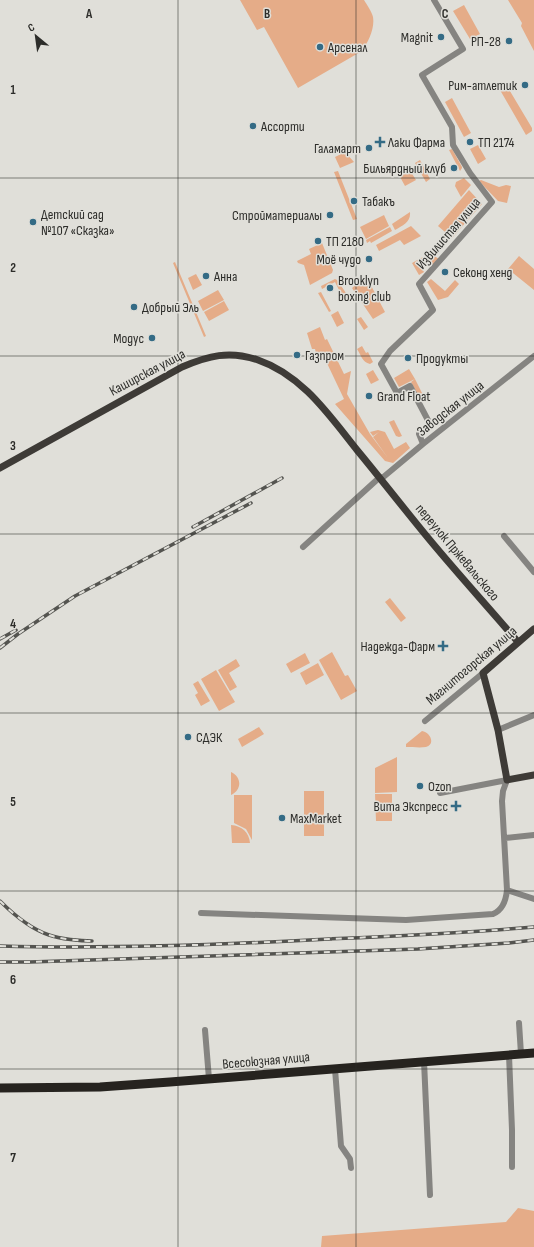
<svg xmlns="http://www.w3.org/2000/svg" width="534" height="1247" font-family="'Sofia Sans Condensed',sans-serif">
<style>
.green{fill:#e5ac88}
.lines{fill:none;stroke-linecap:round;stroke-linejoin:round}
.minor{stroke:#858481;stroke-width:6}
.major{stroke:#3e3b37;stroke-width:7}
.highway{stroke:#26231f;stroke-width:9}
.rail-casing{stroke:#545450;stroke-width:3.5}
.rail{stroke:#e0dfd9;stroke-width:2;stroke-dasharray:6;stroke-linecap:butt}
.grid{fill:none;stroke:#2d2d2a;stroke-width:1;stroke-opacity:0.55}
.poi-dot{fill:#346b85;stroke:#e0dfd9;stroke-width:1.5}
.labels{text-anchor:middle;stroke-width:3;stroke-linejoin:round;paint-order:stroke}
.poi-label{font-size:14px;fill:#2d2d2a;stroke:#e0dfd9;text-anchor:start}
.street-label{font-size:14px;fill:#2d2d2a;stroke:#e0dfd9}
.grid-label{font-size:13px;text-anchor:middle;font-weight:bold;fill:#2d2d2a;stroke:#e0dfd9;stroke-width:3;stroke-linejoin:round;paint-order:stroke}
</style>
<rect width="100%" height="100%" fill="#e0dfd9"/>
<!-- green -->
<path class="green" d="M240,0H364C367,5 372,12 373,17C375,29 368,42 362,51L298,88L264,27L257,30Z
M508,0H534V51L521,26L522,23Z
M464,5L480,34L470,39L453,11Z
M507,86L532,128V131L526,135L500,90Z
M452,98L471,133L464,137L445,102Z
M478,145L486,159L478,164L470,149Z
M452,149L462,167V168L460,171L449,150Z
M345,152L354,162L340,168L335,157Z
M420,160L430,179L426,182L415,163Z
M409,169L416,180L405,186L399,175Z
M338,171L357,219L353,220L334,172Z
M464,178L471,185L461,197L455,186L456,182Z
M481,180L499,187L506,185L511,186L507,203L498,201L479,181Z
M469,190L482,204L452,238L438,226Z
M410,212C411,222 403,225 395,230L392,224Z
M384,215L389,226L366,239L360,227Z
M411,226L421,236L404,245L400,240L379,251L376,245Z
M390,227L392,231L371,243L370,241L367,243L366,240Z
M322,243L333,270L332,273L310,285L304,265L298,263L297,261L311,254L309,249Z
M431,254L439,259L433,266L426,261Z
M519,256L534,269V290L508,269Z
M423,257L425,261L421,267L424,272L419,275L412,263Z
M175,262L206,336L204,337L173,263Z
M196,274L202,285L193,290L188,278Z
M366,276L385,312L373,319L352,288Z
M335,279L337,280L346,293L342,296L335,282L322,289L321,286Z
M431,279L445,291L455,280L459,284L448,297L438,300L427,282Z
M218,290L224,300L203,311L198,301Z
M321,292L331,311L329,312L318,293Z
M224,301L229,310L209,321L204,312Z
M338,311L344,323L337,327L331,315Z
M361,317L368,327L364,330L357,319Z
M320,327L325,340L327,339L344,374L351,371L347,394L370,434L388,458L373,437L379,432L373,436L370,432L378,430L385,432L394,449L406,442L410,448L393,463L385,461L335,404L344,399L325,359L315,364L314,358L317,357L315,349H312L307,333Z
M362,346L366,353L368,352L373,362L370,364C362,362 361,355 357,349Z
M409,369L415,379L399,387L394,378Z
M373,370L379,380L371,384L366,374Z
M415,379L425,399L421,401L411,382Z
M394,420L402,436L399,437L396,436L389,422Z
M390,598L406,618L401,622L385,602Z
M332,652L345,676L348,675L357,691L341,700L319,660Z
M305,653L310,663L291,673L286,664Z
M236,659L240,666L229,673L237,687L230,691L218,670Z
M318,663L324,675L306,685L300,673Z
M216,670L235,702L219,711L201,679Z
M198,681L210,701L201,706L195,695L198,693L193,684Z
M259,727L264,734L242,747L238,739Z
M422,731C430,732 436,744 426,747C420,748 412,747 406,747V744Z
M397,757V792L375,793V768Z
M231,772C242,777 242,790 231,795Z
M304,791H324V836H304Z
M375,794H392V821H376Z
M234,795H252V840L246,829L234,823Z
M231,825C242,826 249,832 250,843H232Z
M518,1208L534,1211V1247H321L322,1236L506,1222Z"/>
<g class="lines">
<!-- minor -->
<path class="minor" d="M423,444L419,434L431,426L410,386L397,393L381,364L390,351L433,310L419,284L492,202L470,173L453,145L452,127L422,75L463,49L434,0
M381,479L423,444L534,356
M504,536L534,572
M303,547L380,477
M425,721L483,673
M498,730L534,715
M440,793L507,780
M505,838L534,835
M507,890L534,899
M201,913L406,920L493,914C503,910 506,900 507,890L502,801L503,791L507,780
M519,1023L521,1054
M205,1030L209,1079
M509,1055L512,1130V1167
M424,1061L430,1195
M335,1069L341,1146L350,1159L351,1168"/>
<!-- major -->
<path class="major" d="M0,468L182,367C208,356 229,350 258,360C302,375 329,415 357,450C381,479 405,510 429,539C458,574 489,608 518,642
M534,629L483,673L498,730L507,780L534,775"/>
<!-- highway -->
<path class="highway" d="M0,1088L100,1087L170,1082L534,1053"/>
<!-- rail casing -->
<g class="rail-casing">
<path id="rail" d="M193,527L282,478
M0,639L16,630
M0,648L18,634L75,596L251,503
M0,901C13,914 31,929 49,935C60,939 81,941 92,941
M0,946C110,949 220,945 329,939C397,936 466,933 534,927
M0,962H30L418,949L509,943L534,940"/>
</g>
<!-- rail -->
<use href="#rail" class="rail"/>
</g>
<!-- grid -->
<path class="grid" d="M178,0V1247M356,0V1247M0,178H534M0,356H534M0,534H534M0,713H534M0,891H534M0,1069H534"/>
<!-- markers -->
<g class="poi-dot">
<circle cx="441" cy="37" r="4"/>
<circle cx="509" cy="41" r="4"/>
<circle cx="320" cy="47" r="4"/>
<circle cx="525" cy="85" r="4"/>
<circle cx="253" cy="126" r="4"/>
<path d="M378 136h4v4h4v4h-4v4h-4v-4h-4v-4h4z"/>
<circle cx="470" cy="142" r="4"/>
<circle cx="369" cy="148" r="4"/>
<circle cx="454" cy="168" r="4"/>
<circle cx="354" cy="201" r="4"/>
<circle cx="330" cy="215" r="4"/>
<circle cx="33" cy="222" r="4"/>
<circle cx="318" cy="241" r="4"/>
<circle cx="369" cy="259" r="4"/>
<circle cx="445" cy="272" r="4"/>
<circle cx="206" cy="276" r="4"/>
<circle cx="330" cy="288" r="4"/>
<circle cx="134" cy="307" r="4"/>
<circle cx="152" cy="338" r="4"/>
<circle cx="297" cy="355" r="4"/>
<circle cx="408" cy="358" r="4"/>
<circle cx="369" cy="396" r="4"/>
<path d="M441 640h4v4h4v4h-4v4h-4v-4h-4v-4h4z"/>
<circle cx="188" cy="737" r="4"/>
<circle cx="420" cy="786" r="4"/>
<path d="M454 800h4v4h4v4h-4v4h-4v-4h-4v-4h4z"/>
<circle cx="282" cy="818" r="4"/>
</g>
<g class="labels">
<!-- poi labels -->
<g class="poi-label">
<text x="433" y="42" text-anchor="end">Magnit</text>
<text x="501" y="46" text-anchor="end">РП-28</text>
<text x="328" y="52">Арсенал</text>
<text x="517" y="90" text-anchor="end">Рим-атлетик</text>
<text x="261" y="131">Ассорти</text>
<text x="388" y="147">Лаки Фарма</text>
<text x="478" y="147">ТП 2174</text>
<text x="361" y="153" text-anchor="end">Галамарт</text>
<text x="446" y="173" text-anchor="end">Бильярдный клуб</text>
<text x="362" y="206">Табакъ</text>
<text x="41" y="219">Детский сад<tspan x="41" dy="16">№107 «Сказка»</tspan></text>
<text x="322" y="220" text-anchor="end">Стройматериалы</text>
<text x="326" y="246">ТП 2180</text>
<text x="361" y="264" text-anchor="end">Моё чудо</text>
<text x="453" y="277">Секонд хенд</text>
<text x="214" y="281">Анна</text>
<text x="338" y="285">Brooklyn<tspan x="338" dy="16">boxing club</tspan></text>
<text x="142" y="312">Добрый Эль</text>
<text x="144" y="343" text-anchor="end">Модус</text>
<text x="305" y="360">Газпром</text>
<text x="416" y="363">Продукты</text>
<text x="377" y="401">Grand Float</text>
<text x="435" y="651" text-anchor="end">Надежда-Фарм</text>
<text x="196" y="742">СДЭК</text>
<text x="428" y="791">Ozon</text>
<text x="448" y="811" text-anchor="end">Вита Экспресс</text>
<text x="290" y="823">MaxMarket</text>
</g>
<!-- street labels -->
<g class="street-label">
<text transform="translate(448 233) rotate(-49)" y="5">Извилистая улица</text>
<text transform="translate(147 372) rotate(-28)" y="5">Каширская улица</text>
<text transform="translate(450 408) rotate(-38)" y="5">Заводская улица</text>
<text transform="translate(458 552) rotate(50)" y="5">переулок Пржевальского</text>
<text transform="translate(471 665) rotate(-40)" y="5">Магнитогорская улица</text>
<text transform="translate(266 1060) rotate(-5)" y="5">Всесоюзная улица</text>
</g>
</g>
<g class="grid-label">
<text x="89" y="18">A</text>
<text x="267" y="18">B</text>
<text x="445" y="18">C</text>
<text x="13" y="94">1</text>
<text x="13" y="272">2</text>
<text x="13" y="450">3</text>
<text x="13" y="628">4</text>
<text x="13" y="806">5</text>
<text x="13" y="984">6</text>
<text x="13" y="1162">7</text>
</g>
<!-- north arrow -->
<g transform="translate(36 36) rotate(331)" stroke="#e0dfd9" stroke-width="3" paint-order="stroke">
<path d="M0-3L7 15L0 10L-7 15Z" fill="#2d2d2a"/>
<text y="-6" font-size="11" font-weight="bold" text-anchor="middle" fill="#2d2d2a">С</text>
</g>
</svg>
